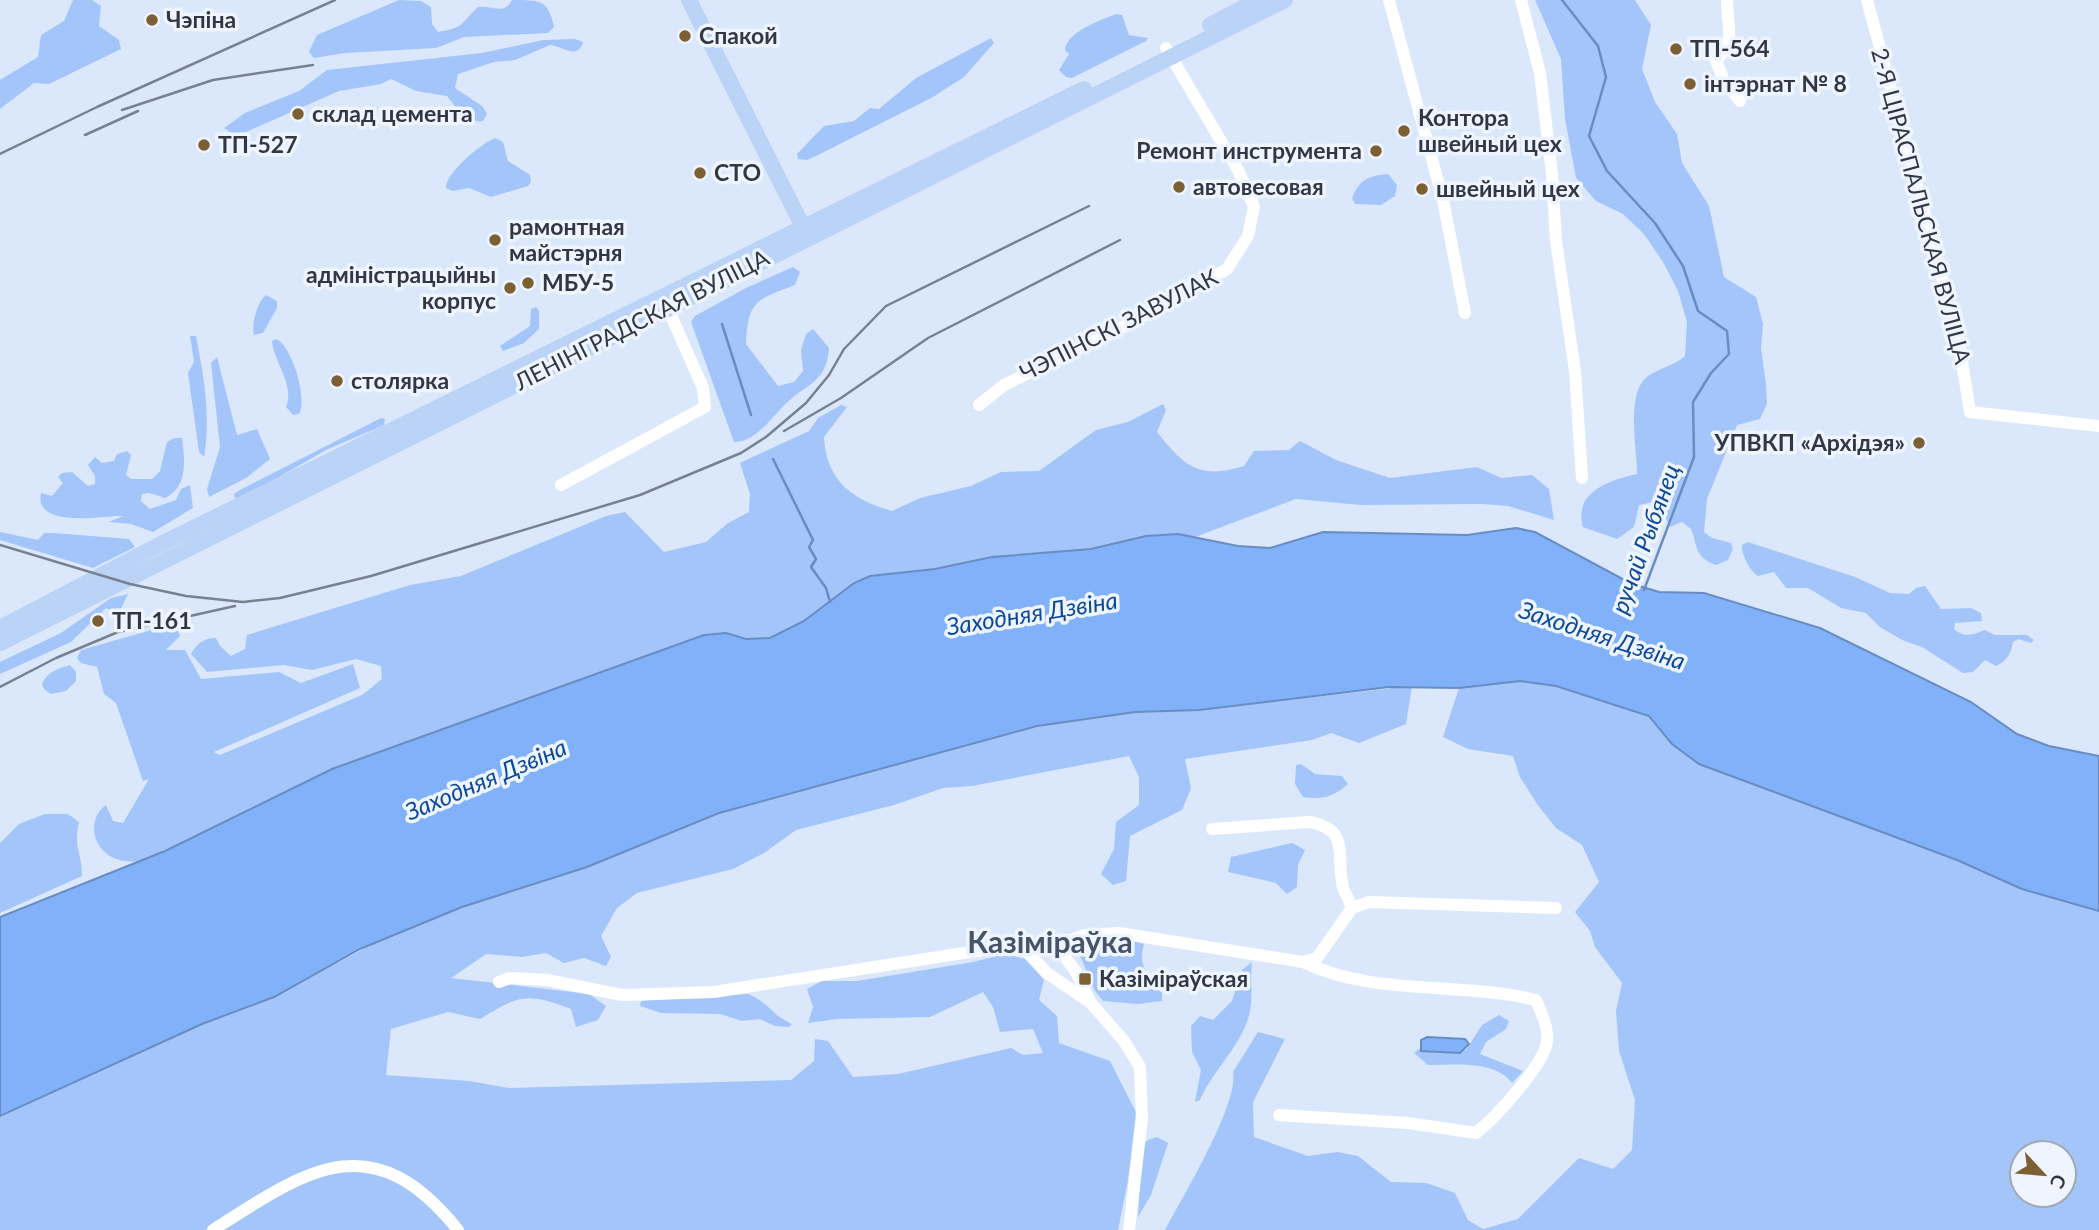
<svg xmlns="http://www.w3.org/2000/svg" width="2099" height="1230" font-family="Lato,sans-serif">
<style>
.green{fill:#a3c5f9;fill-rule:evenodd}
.water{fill:#81b1f9;stroke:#698dc2;stroke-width:2}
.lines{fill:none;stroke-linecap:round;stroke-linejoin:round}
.stream{stroke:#698dc2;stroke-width:2.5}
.minor{stroke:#fff;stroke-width:12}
.major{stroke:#bbd3f7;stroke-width:16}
.rail{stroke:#78818f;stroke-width:2.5}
.poi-dot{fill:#7c5f32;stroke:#eef5ff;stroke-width:2.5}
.labels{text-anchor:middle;stroke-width:7;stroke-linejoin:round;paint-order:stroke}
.poi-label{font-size:23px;font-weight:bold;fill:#323842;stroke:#eef5ff;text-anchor:start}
.street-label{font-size:23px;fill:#323842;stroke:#eef5ff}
.water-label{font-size:24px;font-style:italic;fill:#0d499b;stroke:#eef5ff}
.district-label{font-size:30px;font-weight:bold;fill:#465469;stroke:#eef5ff}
</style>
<rect width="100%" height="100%" fill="#dbe8fc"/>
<!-- green -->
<path class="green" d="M73,0H92L101,6L99,26L119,40L121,49L49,84L34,83L0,109V80L38,57L41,35L64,21Z
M399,0L421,1L431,7L432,24L438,32C466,27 460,24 478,7C492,5 504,16 512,0C542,0 548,0 554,27L548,33L464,37L436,48L345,53L314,58L309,52L317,35Z
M1535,0H1635L1651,25L1642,69L1655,102L1677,134L1682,163L1709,206L1724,277L1756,297L1763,324L1761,348L1766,384L1767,404L1760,419L1737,425L1707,499L1704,532L1712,538L1731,543L1733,549L1728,560L1716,565C1694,557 1698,547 1691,529L1682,522L1670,527L1658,501L1639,505L1634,527L1617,539L1583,527C1573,492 1610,480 1637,474C1637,450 1627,401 1643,381C1651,370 1673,367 1685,356L1687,322L1678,291L1663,262L1644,234L1623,214L1596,201L1576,178L1565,119L1561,59Z
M1116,14L1122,15L1129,35L1148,38L1146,41L1072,78L1066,77L1059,70L1069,54L1065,50C1066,32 1101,20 1116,14Z
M991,38L994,43L964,77L933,97L820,154L807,160L798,159L797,154L824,126L854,121L870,108L879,109L916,78Z
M575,39L583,42C577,61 563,46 550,45L515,60L494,62L458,74L455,88L482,106L487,114L483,121C465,123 457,108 447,96L416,91L391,79L381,84L339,91L246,132L233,134L224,128L245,113L299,91L327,70L482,53L543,40Z
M495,138L503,142L508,161L530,175L531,182L528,186L491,197L469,188L453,191L446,188C445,173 482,143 495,138Z
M1388,174L1397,185L1395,196L1381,205L1355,204L1352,198C1360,179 1368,176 1388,174Z
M793,267L800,272L795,285C756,300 748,300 746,344L778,386L794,382L803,371L801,350L806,334L813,329L829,348C828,358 827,365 821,374C813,385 801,390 791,399C775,412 757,443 734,442L691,322L695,316L746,288Z
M266,295L277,301V308L263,333L254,335C251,325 257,302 266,295Z
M536,307L539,311V329L524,343L503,351L500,346L530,326L531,309Z
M190,336H196C204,377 211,416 204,457L199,452L188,373L194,362Z
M276,339C292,345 308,400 299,414L293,415L286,407C295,384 274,363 272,341Z
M217,357L237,435L257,429L270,459L246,478L209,497L207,489L220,447L211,363Z
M1163,404L1166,410L1157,432C1184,466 1199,480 1244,466L1254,451L1289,450L1300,441L1336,460L1390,478L1477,467L1501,478L1532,475L1549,489L1554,520L1508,506L1482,504L1361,505L1296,499L1195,537L1178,534L1146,536L1091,549L992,557L935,569L871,576L854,583L804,621L770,638L760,640L704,635L332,769L140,862C129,861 117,862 107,854C91,842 89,817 106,805L113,821L123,823L149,779L143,781L116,703L104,694L97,667L81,663L77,658L81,650L169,625L178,629L180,636L166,650H185L201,679L279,672L301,683L353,664L360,688L214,752L220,755L362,695L382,679L381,666L356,659L312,670L284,665L207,672L191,654C197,643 204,638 216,638L220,646L231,656L245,649L247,635L410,585L461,576L606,516L625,512L664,552L706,542L728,523L749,512L750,494L740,463L809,431L818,418L841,405L847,407L824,437C826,480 852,500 892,511L920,498L971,486L1001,472L1039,471L1096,430L1128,422Z
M381,418L385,419L384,425L326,450L241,499L235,498L234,494L240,490Z
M174,438H182C185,459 188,488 165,498L149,493L142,494L141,501L150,509L176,500L181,489L190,485L193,508L153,532L131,524L109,522L123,516C106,515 33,530 41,493L52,496L63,483L58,477L62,473L72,472L88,486L95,484V476L88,465L95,457L102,463L114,461L117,454L127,451L131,455L126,475L131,479H152L160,471L167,442Z
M0,532L38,540L44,533H54L129,539L135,547L93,568L0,540Z
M1748,542L1855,577L1890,593L1909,594L1916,588L1925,586L1941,609L1971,608L1981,613L1982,621L1955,623L1954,629C1965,638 1972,635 1985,630L1995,635H2027L2034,640L2031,643L2018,639L2013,642C2011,654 2007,661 1996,666L1985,660L1973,672L1963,673L1922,647L1902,640L1880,627L1866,613L1841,608L1808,588H1786L1774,572L1758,576C1750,571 1741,554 1742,545Z
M128,594L118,615L106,608L71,642L0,674V662L61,633L111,598Z
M70,665L76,672V681L66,691L51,694L44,689L42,684C48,671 58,669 70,665Z
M1495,682H1540L1636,711L1649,716L1663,734L1699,764L1957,860L2022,889L2099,911V1230H1165C1182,1198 1239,1104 1233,1072L1258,1032L1285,1039L1253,1102L1254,1137L1308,1156L1337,1152L1358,1156L1391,1182L1426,1183L1455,1193L1468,1220L1483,1229L1518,1219L1579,1158L1613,1169L1632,1150L1635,1100L1619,1051L1616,1011L1622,983L1595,947L1590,931L1575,912L1599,882L1582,845L1556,828L1537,804L1520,777L1513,756L1468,749L1443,737L1459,688ZM2022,1153H2064V1195H2022Z
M1412,686L1406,724L1359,743L1331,733L1312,740L1185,759L1191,788L1182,810L1130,836L1126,881L1113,885L1101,874L1114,849L1116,822L1139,805V777L1129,756L972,786L943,788L894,805L796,830L764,853L733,869L637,893L617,908L601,936L611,957L606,966L584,958L564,963L546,953L522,957L486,954L451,978L589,994L606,1006L598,1020L576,1027L571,1009C527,992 519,995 480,1019L448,1012L391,1029L386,1075L469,1081L509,1088L791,1080L814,1061L815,1039L828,1041L853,1077L898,1074L1011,1048L1023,1055L1043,1053L1033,1029L1000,1032L993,1007L983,992L930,1017L837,1019L808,1023L813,1007L807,989L822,981H857L973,962L1005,954L1025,959L1044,980L1039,1000L1057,1016L1059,1043L1110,1061L1136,1112L1128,1180L1118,1230H0V1116L202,1024L274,997L382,939L496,895L587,867L719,813L1037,726L1135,712L1199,710Z
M1301,764L1315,774L1342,776L1348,784C1333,797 1323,800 1303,797L1295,784L1296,765Z
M45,814H68L79,822C73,848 82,852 82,876L0,913V843L19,824Z
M1292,843L1305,850L1298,865L1297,887L1287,894L1276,883L1228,872L1231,857Z
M1122,938L1144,944C1138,965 1147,979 1162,993V1001L1138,1004L1103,1001L1095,991L1078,951Z
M1252,962C1250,978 1253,995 1250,1011C1244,1043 1213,1070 1200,1100L1195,1102L1201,1070L1192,1052L1191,1026L1200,1016L1213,1020L1232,1001L1242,970Z
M748,994C770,1003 770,1014 792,1024L789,1027L775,1026L760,1019L742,1021L720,1014L661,1013L640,1006L641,1001Z
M1499,1015L1509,1021L1506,1029L1486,1042L1480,1054L1523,1071L1512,1083C1495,1060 1454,1065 1428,1065L1414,1053L1419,1049L1466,1050L1482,1025Z
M1157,1137L1168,1143L1151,1195L1138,1217L1142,1145L1148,1140Z"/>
<!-- water -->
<path class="water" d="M1516,528L1535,532L1630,583L1659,592L1704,593L1820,628L1971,702L2017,734L2049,746L2099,756V911L2022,889L1957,860L1699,764L1672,744L1649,716L1556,686L1520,681L1459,688L1389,687L1199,710L1135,712L1037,726L719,813L587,867L462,907L360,949L274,997L202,1024L0,1116V917L165,851L332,769L704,635L726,633L746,639L770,638L804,621L854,583L870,576L935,569L992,557L1091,549L1146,536L1178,534L1238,546L1270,548L1323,532L1467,535Z
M1427,1037L1465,1039L1469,1044L1460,1053L1421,1051V1040Z"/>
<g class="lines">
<!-- stream -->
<path class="stream" d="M1562,0L1598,46L1606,77L1589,136L1607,171L1655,223L1683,266L1698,311L1727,331L1729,354L1711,373L1693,402L1694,457L1644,590
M722,324L751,415
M773,459L813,540L809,547L816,559L811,567L826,588L830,602"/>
<!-- minor -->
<path class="minor" d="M1389,0L1443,200L1465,313
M1521,0L1540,73L1552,175L1556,241L1575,371L1582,478
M1727,0C1727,29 1737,37 1716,61L1724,81L1740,101
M1867,0L1958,337L1970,412L2099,426
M979,405L1004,385L1127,325L1227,269L1248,236L1254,207L1238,170L1166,48
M561,485L705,407L703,388L665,302
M1212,829L1309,822C1352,829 1335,857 1343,887C1345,894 1350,901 1352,908
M1056,945L1076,972L1091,1003
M1024,948L1047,973L1091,1003L1124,1041L1140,1067L1142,1118L1129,1230
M1303,962L1317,958L1352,908L1369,902L1556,908
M499,982L510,978L547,980L622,995L714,992L1002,947L1056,945L1085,935L1119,933L1303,962C1376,997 1459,981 1536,1000C1541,1012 1549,1028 1547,1042C1543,1066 1495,1118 1476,1133L1408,1123L1279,1115
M213,1230C308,1169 372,1123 458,1230"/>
<!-- major -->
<path class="major" d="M689,0L806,233
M1210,25L1258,0
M0,628L157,546L1084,89
M0,643L1285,0"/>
<!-- rail -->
<path class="rail" d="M122,110L213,80L313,65
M85,135L138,111
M0,154L97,107L335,0
M784,431L841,398L928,338L1120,240
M0,545L130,584L186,596L243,602L280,598L371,576L640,495L741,453L766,437L806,403L829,375L844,349L886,306L1089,206
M0,687L56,658L118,632L235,606"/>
</g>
<!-- markers -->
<g class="poi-dot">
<circle cx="152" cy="20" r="7"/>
<circle cx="685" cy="36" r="7"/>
<circle cx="1676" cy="49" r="7"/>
<circle cx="1690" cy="84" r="7"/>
<circle cx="298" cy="114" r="7"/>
<circle cx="1404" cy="131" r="7"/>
<circle cx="204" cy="145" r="7"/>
<circle cx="1376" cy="151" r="7"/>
<circle cx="700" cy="173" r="7"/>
<circle cx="1179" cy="187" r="7"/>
<circle cx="1422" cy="189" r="7"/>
<circle cx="495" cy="240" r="7"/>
<circle cx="528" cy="283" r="7"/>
<circle cx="510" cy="288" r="7"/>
<circle cx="337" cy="381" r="7"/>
<circle cx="1919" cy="443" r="7"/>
<circle cx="98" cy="621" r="7"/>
<rect x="1078" y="972" width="14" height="14" rx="3.5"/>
</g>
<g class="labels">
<!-- poi labels -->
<g class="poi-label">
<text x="166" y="28">Чэпіна</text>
<text x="699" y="44">Спакой</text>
<text x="1690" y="57">ТП-564</text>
<text x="1704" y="92">інтэрнат № 8</text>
<text x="312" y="122">склад цемента</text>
<text x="1418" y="126">Контора<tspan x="1418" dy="26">швейный цех</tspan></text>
<text x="218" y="153">ТП-527</text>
<text x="1362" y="159" text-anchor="end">Ремонт инструмента</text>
<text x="714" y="181">СТО</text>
<text x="1193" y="195">автовесовая</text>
<text x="1436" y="197">швейный цех</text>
<text x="509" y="235">рамонтная<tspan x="509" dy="26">майстэрня</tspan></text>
<text x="496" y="283" text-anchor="end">адміністрацыйны<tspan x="496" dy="26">корпус</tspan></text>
<text x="542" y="291">МБУ-5</text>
<text x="351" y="389">столярка</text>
<text x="1905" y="451" text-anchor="end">УПВКП «Архідэя»</text>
<text x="112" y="629">ТП-161</text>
<text x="1099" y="987">Казіміраўская</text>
</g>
<!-- street labels -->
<g class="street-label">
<text transform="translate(1921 206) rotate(75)" y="8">2-Я ЦІРАСПАЛЬСКАЯ ВУЛІЦА</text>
<text transform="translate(642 320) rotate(-27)" y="8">ЛЕНІНГРАДСКАЯ ВУЛІЦА</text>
<text transform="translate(1119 325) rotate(-27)" y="8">ЧЭПІНСКІ ЗАВУЛАК</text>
</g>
<!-- water labels -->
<g class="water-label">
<text transform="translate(1646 539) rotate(-70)" y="8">ручай Рыбянец</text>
<text transform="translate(1032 614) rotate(-9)" y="8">Заходняя Дзвіна</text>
<text transform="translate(1602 636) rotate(18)" y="8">Заходняя Дзвіна</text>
<text transform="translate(486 780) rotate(-23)" y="8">Заходняя Дзвіна</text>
</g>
<!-- district labels -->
<g class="district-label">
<text x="1050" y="953">Казіміраўка</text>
</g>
</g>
<!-- north arrow -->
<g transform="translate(2043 1174) rotate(116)"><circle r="33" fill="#eef5ff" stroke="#a3a9b3" stroke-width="2"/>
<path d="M0-5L12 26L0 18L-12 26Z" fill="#7c5f32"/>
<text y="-10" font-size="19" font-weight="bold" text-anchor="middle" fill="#323842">С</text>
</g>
</svg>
